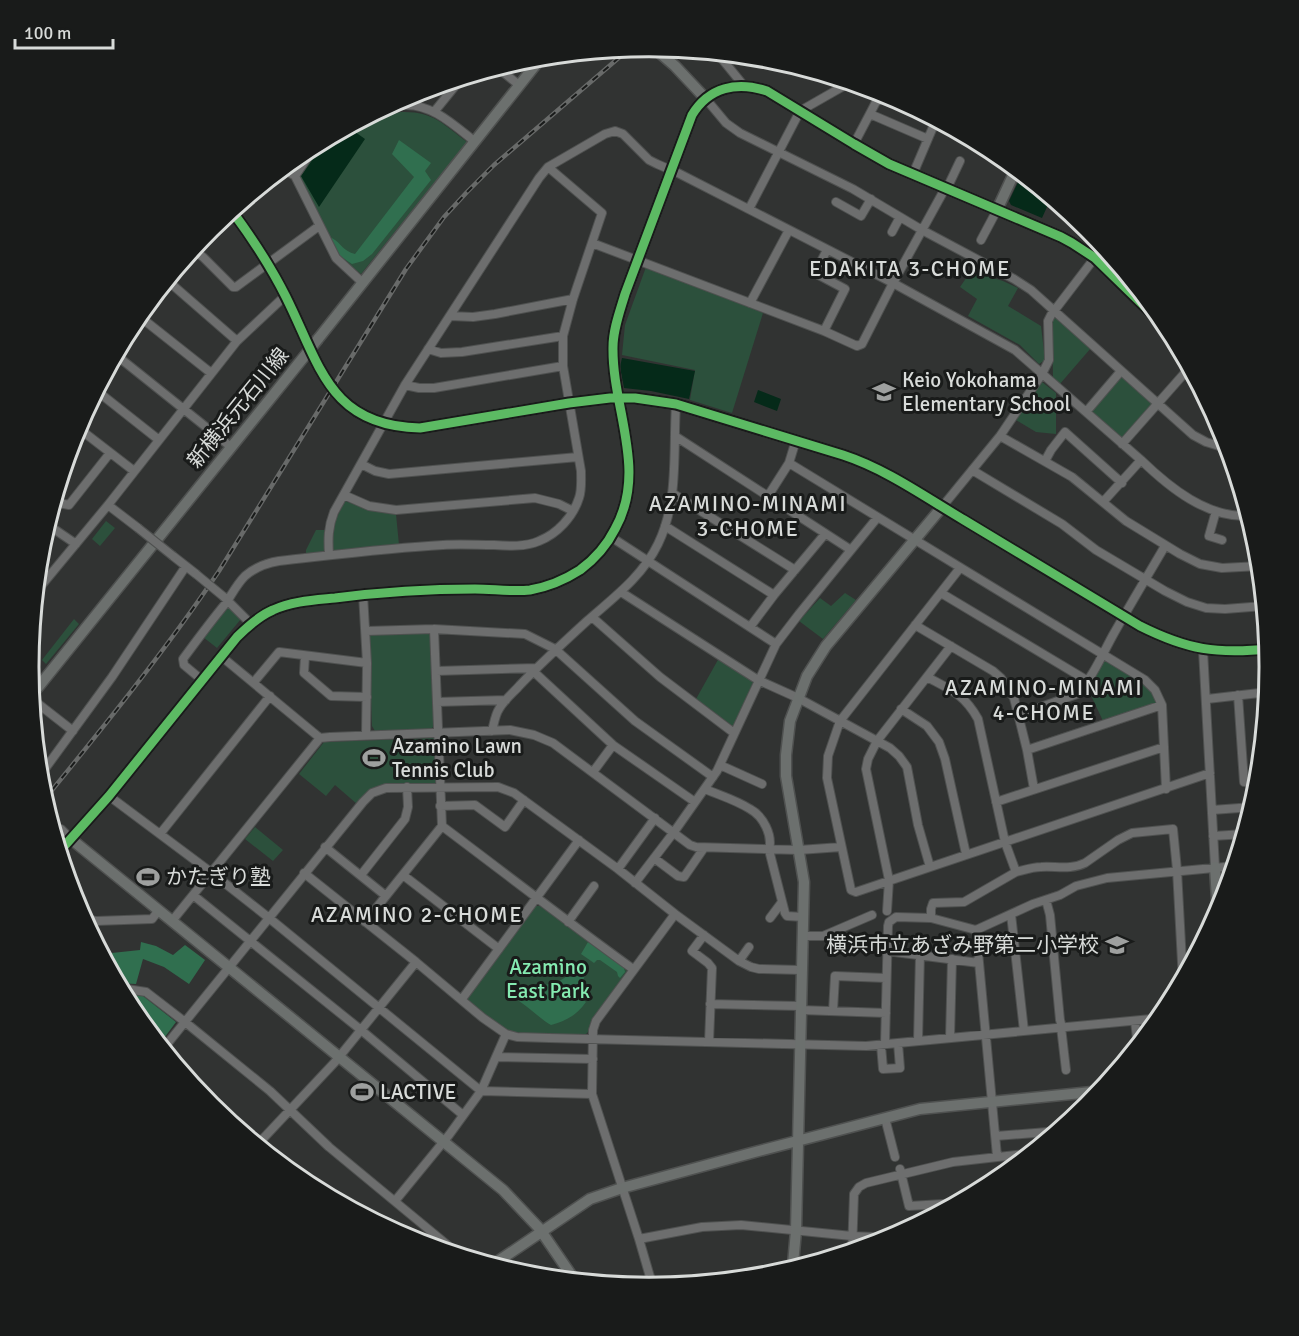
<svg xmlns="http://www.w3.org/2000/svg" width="1299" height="1336" font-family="Signika,'Noto Sans JP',sans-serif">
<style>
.green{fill:#2c503c}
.forest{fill:#306f4f}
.water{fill:#052a19}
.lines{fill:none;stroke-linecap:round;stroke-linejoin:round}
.street-casing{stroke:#4f5150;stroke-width:10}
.secondary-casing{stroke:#4f5150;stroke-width:13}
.street{stroke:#6d6e6e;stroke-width:8}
.secondary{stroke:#6c706e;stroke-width:10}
.rail-casing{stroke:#686a69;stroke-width:4.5}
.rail{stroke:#191b1a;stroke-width:2;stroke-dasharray:7;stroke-linecap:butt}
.street-bridge-casing{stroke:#4f5150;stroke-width:10;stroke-linecap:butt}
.secondary-bridge-casing{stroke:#4f5150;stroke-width:13;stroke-linecap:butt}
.street-bridge{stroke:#6d6e6e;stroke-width:8}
.secondary-bridge{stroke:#6c706e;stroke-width:10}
.cycleway-casing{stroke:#191b1a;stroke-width:13}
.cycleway{stroke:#5cba63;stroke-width:9}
.labels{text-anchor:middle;stroke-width:6;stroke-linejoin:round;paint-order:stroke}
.poi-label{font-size:21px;fill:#d8dbd9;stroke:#191b1a;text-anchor:start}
.street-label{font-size:21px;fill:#d8dbd9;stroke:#191b1a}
.park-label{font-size:21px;fill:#85eab1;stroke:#191b1a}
.neighbourhood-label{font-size:22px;letter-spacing:1.5px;fill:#d8dbd9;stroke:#191b1a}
.rim{fill:none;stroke:#d8dbd9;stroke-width:3}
</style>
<rect width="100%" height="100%" fill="#313332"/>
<!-- green -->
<path class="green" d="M401,112C433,111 443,124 467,142L361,274L339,256L299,178L325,141L361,122Z
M646,267L719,294L763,313L732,413L690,400L695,370L622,355L625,325Z
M971,271L1003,281L1018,288L1008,306L1041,326L1045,360L1039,364L1020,345L968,316L977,299L960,287Z
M1058,318L1091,348L1059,385L1053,378L1052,319Z
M1122,374L1153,404L1121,439L1090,413Z
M1042,382L1056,393V434L1036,432L1016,420Z
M345,501L367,509L396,514L399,545L333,552V525Z
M106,521L115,528L100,546L92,539Z
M316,530H325V549L323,552L306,555V550Z
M845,593L856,600L823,639L799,621L820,598L831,606Z
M229,607L241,619L217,648L203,637Z
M74,619L79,624L46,664L42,660Z
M426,633L431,635L435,725L431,729L375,731L372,726L369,638L370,635Z
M719,658L754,680L734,727L696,699Z
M1105,658L1153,689L1158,703L1103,721L1088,689Z
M435,738L437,781L434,784L382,787L357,804L335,785L326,796L299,774L324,742Z
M255,827L283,850L273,861L245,839Z
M534,906H540L626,968L627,972L594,1017L589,1031L586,1034C565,1034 518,1037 502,1028C490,1021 479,1010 468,1002V997Z"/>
<!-- forest -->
<path class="forest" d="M399,140L431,163L425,171L431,180L372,254L363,261L352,264L340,256L331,239L332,238C342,244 343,251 355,254L414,177L392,154Z
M141,942L156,946L173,955L185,945L205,960L189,984L164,967L143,959L136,984L117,983L102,954L140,950Z
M588,942L624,968L625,972L620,978L618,976L617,972L600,960H597L594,963L581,954Z
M579,962L587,970L583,981L574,993L586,1002C577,1015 566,1021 551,1025C539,1018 531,1009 519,1001L529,986C543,985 558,985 569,974C573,970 574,966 579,962Z
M122,992L143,996L176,1022L159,1045L133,1013Z"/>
<!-- water -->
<path class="water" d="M351,129L365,139L319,207L301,176L327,139L345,130Z
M1022,174L1051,198L1042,218L1011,205L1009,201Z
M622,358L695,371L689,399L651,391L624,388L620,367Z
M758,390L781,399L777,411L754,402Z"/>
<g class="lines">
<!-- street casing -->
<g class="street-casing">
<path id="street" d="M718,54L744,86
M726,64L736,56
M498,68L519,85
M706,99L726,123L740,133L853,189L922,230L1014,279L1031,290L1193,435L1206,442L1229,449
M380,111C387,109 396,105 403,105C431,103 454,125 474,141
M434,112L460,80
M870,114L928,139
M854,144L876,102L888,95
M284,169L295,176L336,258L363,283
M913,174L936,120
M295,176L315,146
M836,202L861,216L871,199
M749,209L800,111L849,83
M892,232L900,217
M981,240L997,210
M592,243L824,331L857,346L862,344L893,283L942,194L950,182L960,161
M193,250L203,257L233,287H236L319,226
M168,281L237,341
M750,303L789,230
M139,316L211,373
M450,316L473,317L495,314L573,299
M824,331L845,289L815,273L827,250
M428,349L441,353L462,352L563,336
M116,355L231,447
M405,385L419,388H434L563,366
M97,391L159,440
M1086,412L1121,371
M77,427L134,471
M675,436L851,550
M1000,436L1072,477L1126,521L1180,554L1200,564L1222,568L1260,566
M1122,444L1190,367
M1045,461L1051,450L1065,432L1122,483
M789,463L1145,680L1155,690L1162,705L1166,789
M361,464L375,471L389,474L578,457
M972,470L1062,524L1096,550L1165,591L1187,602L1206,608L1225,609L1264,606
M672,493L795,570
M344,495L369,506L396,510L535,498L559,504L573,511
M768,496L789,463L796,440
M54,502L69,505L110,453
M1103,502L1141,460
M108,505L138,528
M942,507L1000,436L1042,374L1049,360L1048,321L1051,315L1103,247
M1216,511L1209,536L1222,540
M49,517L54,529L76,544
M665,526L774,595
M611,537L776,644
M329,555C328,539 328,527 334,512L405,385L539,178L548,167L605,134L615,131L623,134L649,160L657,164L678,173L893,283L1015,350L1141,460C1170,488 1207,518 1249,516
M173,556L196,574
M960,568L840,721L828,756L827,778L851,890L856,892L1210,773
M36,592L108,505L237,341L285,296
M621,592L758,680L798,698L890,748L899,756L907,767L918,825L930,867
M941,593L1088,681
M363,594L367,663L366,735
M224,597L251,624
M592,617L660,677L734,733
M915,625L993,671L1001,678L1014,698L1027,750L1034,789
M750,627L774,595L825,534
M434,629L442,826C506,874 569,923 633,969
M366,631L434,629L525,634L555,649L635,721L713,777
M1203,650L1215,867
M305,656L304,673L331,696L367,697
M222,657L320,738
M436,671L537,668
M533,671L613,745L695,802
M927,677C951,690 964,694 978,719L1005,842L1016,872L964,902L933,903L931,909V918
M202,680L184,665L183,659C197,640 211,621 226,603C232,594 237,584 245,576C254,568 267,563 279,561C334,555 388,548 443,545C460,544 477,545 494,545C509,546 525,547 539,541C557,534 573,517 579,498C582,490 581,480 581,471L563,366V336L573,299L602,213L548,167
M254,682L279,652L367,663
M1238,695L1244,782L1259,780
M32,699L73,731
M1207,699L1268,692
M437,702L506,700
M901,709L927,726L939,742L945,759L966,854
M1019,715L1077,694C1093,677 1102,655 1113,635C1130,605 1148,575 1165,546
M492,731C494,724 495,715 499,709C504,700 513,693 520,685C541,663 564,642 587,621C613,598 642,577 658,544C679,501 673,451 676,404
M1027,750L1162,705
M720,765L762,784
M593,772L613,745
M39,777L112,677L186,566
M705,789C719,795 736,800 750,809C763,816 773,835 769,850L785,913L787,916L803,917
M109,796L212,873L269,918L481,1091L592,1094
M996,802L1164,747
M440,806L475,805L505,827L524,800
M1212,810L1253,807
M160,834L270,696
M1213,836L1245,834
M55,839L56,831L61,829L71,839
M325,847L386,896
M654,858L678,876L684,877L704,848
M618,869L655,818
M1016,872C1024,870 1033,867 1041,867C1056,866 1071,870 1085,863L1118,840L1132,833L1173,829L1177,870L1183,981
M304,873L416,962L483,1018L506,1034L481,1091L449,1135L395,1201
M361,875L405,819L408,807L407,787
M403,875L499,949
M635,883L674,832L717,771L776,644L799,614L877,518
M193,895L361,1030L463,1115
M1046,900L1050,915L1060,1020L1062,1027
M887,911L889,880L866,769L868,759L877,741L951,646
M1011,914L1024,1031
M83,918L96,921L152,919L159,910
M770,918L782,902
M172,921L320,738L330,737L510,730L534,735L553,743L690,845L696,847L799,850L841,847
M365,922L442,826
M568,922L594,886
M976,930L997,1156
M704,935L692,951L708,963L712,968L709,1042
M802,936H823L872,915
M887,951L979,963
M739,961L749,947
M120,988L146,992L185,1022L270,1091L329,1147L462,1257
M462,999L579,840
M710,1004L801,1006
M801,1010L886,1013
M833,1011L835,976L886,978
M1135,1021L1138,1047
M1061,1027L1066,1070
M506,1034L517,1037L549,1038L866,1046L1162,1018
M950,1038L952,959
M918,1041L920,954
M885,1044L888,926L889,922L896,917L931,918L976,930L1033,904L1060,895L1076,886L1107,878L1235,866
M881,1045L883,1069L900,1068L898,1043
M163,1049L363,802L372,793L386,788L498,787L514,793L618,869L675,914L739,961L751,967L759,969L801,970
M496,1057L593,1059
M885,1118L895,1157
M996,1136L1060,1131
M257,1145L335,1062L416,962
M900,1169L909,1206L960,1203
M639,1239L702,1227L741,1225L852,1236L895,1238
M852,1252L854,1194L859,1187L866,1183L953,1162L1033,1153
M653,1287L639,1239L592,1094L593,1030L596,1021L675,914
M650,1289L653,1287H673"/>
</g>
<!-- secondary casing -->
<g class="secondary-casing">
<path id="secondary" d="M653,47L675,66L706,99
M997,210L1016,169
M232,211C252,238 271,267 286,297C320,365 329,426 420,428L569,403L610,398H635L676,404L843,455C886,469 925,497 964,520C1022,555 1081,590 1140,626C1188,650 1216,654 1269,649
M318,339L541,58
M31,696L307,353
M71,839L503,1190L539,1228L576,1282
M59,852L109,796L237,637C248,626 259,616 273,610C292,601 315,600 335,598C382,592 428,589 475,589C493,589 512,592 530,590C547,587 566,579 580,570C595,559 607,545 615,529C648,470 612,409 613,347C613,329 620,311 625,294L692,115C709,87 737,81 767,91L854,144L889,164L1061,237L1072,243L1095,258L1171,332
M1215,867L1218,916
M491,1266L590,1199L622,1188L755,1152L920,1109L1102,1091
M790,1271L793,1264L796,1231L804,882L786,776V755L790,721L807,676L826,646L942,507"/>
</g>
<!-- street -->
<use href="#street" class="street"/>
<!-- secondary -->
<use href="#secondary" class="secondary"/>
<!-- rail casing -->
<g class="rail-casing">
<path id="rail" d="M44,800C105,725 165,651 219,571L406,269L444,217L467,192L494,165L629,49"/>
</g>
<!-- rail -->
<use href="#rail" class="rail"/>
<!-- street-bridge casing -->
<g class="street-bridge-casing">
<path id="street-bridge" d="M138,528L173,556
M196,574L224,597"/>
</g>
<!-- secondary-bridge casing -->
<g class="secondary-bridge-casing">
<path id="secondary-bridge" d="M307,353L318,339"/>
</g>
<!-- street-bridge -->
<use href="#street-bridge" class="street-bridge"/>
<!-- secondary-bridge -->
<use href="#secondary-bridge" class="secondary-bridge"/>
<!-- cycleway casing -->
<g class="cycleway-casing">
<path id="cycleway" d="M232,211C252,238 271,267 286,297C320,365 329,426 420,428L569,403L610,398H635L676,404L843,455C886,469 925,497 964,520C1022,555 1081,590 1140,626C1188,650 1216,654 1269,649
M59,852L109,796L237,637C248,626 259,616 273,610C292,601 315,600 335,598C382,592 428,589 475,589C493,589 512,592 530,590C547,587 566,579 580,570C595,559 607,545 615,529C648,470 612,409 613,347C613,329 620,311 625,294L692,115C709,87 737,81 767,91L854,144L889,164L1061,237L1072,243L1095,258L1171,332"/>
</g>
<!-- cycleway -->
<use href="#cycleway" class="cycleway"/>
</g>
<!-- icons -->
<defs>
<g id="school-bare" transform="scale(1.8)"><path d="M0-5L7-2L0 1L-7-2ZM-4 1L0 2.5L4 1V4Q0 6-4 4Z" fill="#9ea09f" stroke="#191b1a" stroke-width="2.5" paint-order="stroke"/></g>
<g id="stadium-bare" transform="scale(1.8)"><path d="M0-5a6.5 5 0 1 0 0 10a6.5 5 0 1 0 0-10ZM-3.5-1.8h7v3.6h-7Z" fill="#9ea09f" stroke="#191b1a" stroke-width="2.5" paint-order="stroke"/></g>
</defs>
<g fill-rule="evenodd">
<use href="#school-bare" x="884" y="392"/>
<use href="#stadium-bare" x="374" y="758"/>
<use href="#stadium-bare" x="148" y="877"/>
<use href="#school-bare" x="1117" y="945"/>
<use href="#stadium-bare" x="362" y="1092"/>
</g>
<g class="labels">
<!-- poi labels -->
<g class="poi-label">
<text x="902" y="387">Keio Yokohama<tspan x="902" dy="24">Elementary School</tspan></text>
<text x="392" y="753">Azamino Lawn<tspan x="392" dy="24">Tennis Club</tspan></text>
<text x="166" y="884">かたぎり塾</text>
<text x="1099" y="952" text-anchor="end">横浜市立あざみ野第二小学校</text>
<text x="380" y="1099">LACTIVE</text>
</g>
<!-- street labels -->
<g class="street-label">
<text transform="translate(238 408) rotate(-51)" y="7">新横浜元石川線</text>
</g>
<!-- park labels -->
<g class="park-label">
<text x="548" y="974">Azamino<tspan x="548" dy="24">East Park</tspan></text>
</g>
<!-- neighbourhood labels -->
<g class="neighbourhood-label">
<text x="910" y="276">EDAKITA 3-CHOME</text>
<text x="748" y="511">AZAMINO-MINAMI<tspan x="748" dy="25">3-CHOME</tspan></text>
<text x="1044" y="695">AZAMINO-MINAMI<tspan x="1044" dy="25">4-CHOME</tspan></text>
<text x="417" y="922">AZAMINO 2-CHOME</text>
</g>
</g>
<!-- crop -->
<path d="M0 0H1299V1336H0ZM39 667a610 610 0 1 1 1220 0a610 610 0 1 1-1220 0Z" fill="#191b1a" fill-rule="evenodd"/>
<path class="rim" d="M39 667a610 610 0 1 1 1220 0a610 610 0 1 1-1220 0Z"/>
<!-- scale -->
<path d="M15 39v9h98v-9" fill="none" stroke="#d8dbd9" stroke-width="3"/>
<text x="24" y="39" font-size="18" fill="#d8dbd9" stroke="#191b1a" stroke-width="4.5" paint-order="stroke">100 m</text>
</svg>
